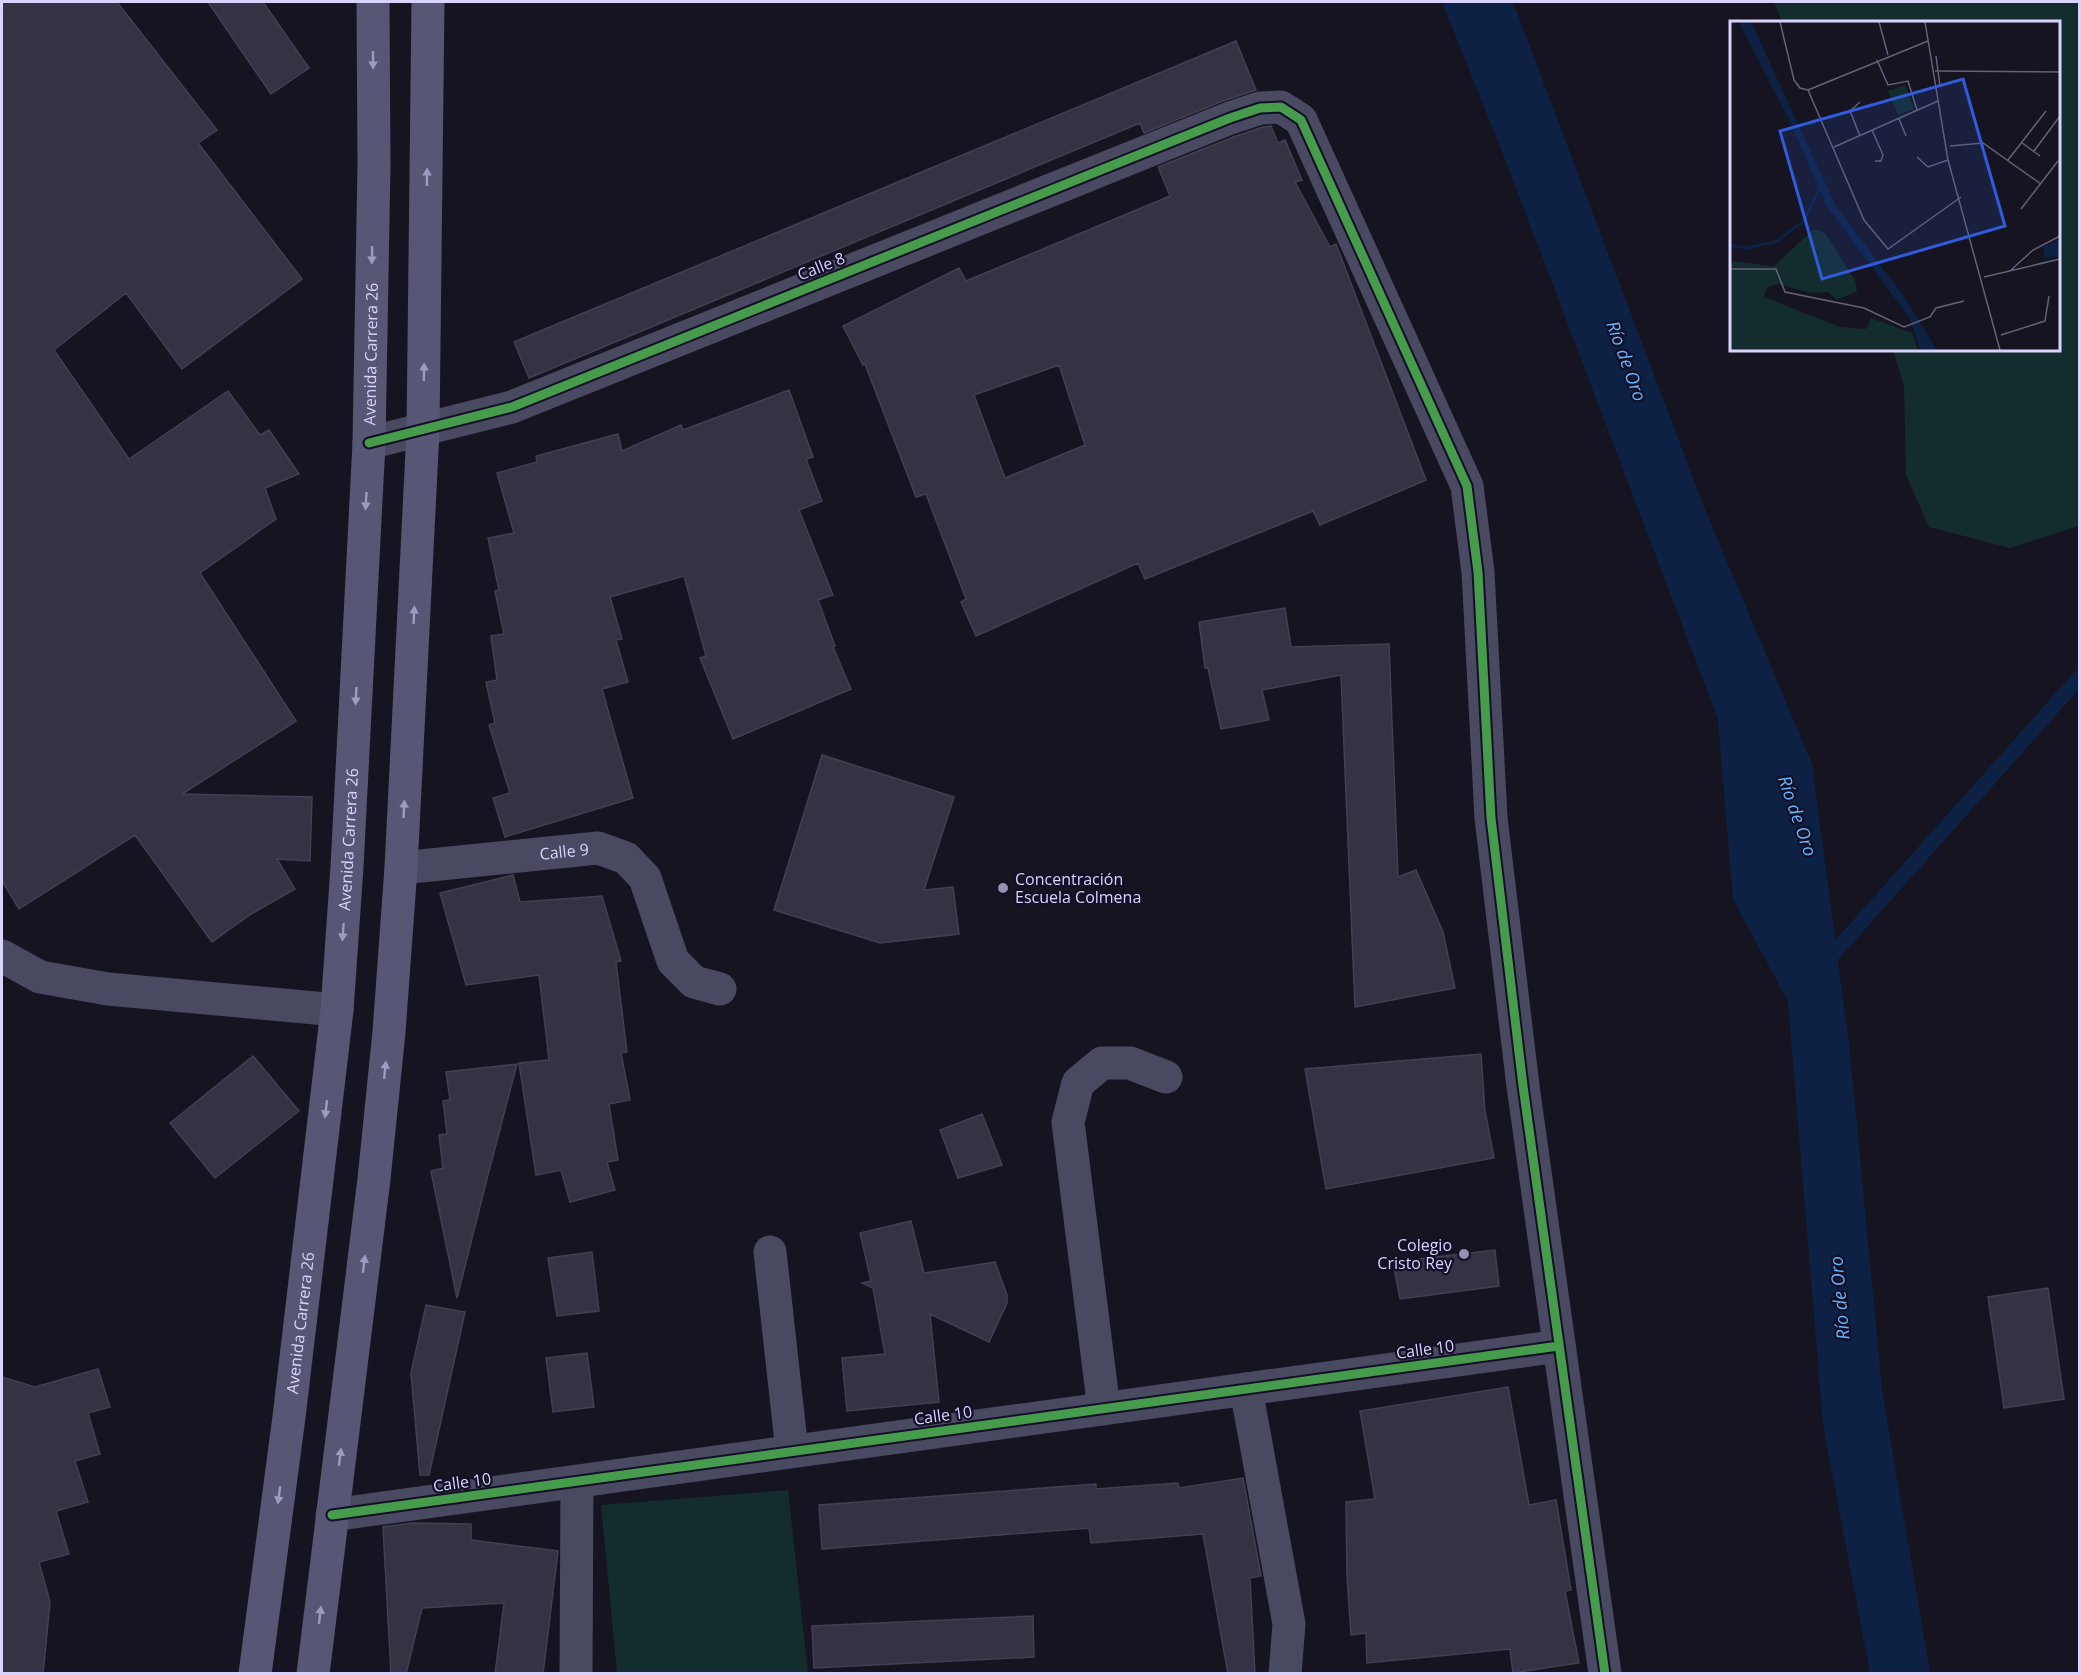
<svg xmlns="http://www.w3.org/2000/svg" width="2081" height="1675" font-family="'Open Sans',sans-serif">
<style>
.green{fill:#132c2d}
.water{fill:#0d2144}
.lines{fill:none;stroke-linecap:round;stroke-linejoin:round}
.stream{stroke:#0d2144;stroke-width:15}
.building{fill:#343243;stroke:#433f54;stroke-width:1.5;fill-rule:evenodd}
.street{stroke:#4a4962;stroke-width:33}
.secondary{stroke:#575674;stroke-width:33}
.cycleway-casing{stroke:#130f26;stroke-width:13}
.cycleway{stroke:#469c4c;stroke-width:9}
.oneway{fill:#9e9bc0}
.poi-dot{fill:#9591b1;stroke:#130f26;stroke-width:2}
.labels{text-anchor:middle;stroke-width:4.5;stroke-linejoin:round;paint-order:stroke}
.street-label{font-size:16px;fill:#d9d4ff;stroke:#130f26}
.poi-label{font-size:16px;fill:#d9d4ff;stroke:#130f26;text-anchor:start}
.water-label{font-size:18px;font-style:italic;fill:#62b6ff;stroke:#130f26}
.inset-river{fill:none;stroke:#0d2144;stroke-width:3}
.inset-road{fill:none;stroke:#64617a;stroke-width:1.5}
.view{fill:#305bdc;fill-opacity:0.15;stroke:#305bdc;stroke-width:3}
.inset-edge{fill:none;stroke:#d9d4ff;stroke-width:3}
</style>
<rect width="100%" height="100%" fill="#161421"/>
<!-- green -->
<path class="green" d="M1774,2H2079V526L2010,548L1929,527L1906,475L1904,386L1893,350H2058V22H1782Z
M788,1490L808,1673H617L601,1505Z"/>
<!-- water -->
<path class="water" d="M1442,2H1513L1704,507L1812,764L1850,1052L1882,1389L1930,1673H1870L1823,1425L1788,1001L1733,900L1718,719L1505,159Z"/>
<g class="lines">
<!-- stream -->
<path class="stream" d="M1824,964L2080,677"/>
</g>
<!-- building -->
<path class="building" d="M2,2H117L217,130L198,143L302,279L182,369L126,293L54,350L129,459L228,391L260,435L269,430L299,474L265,488L276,519L200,573L296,721L182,794L312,797L310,861L277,859L295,889L251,914L212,942L135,835L19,909L2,881Z
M208,2H263L309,68L271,94Z
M1236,41L1256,90L1223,101L1144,133L1140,123L529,378L514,342Z
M1271,126L1278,143L1285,140L1302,180L1295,182L1330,247L1336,244L1426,480L1320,525L1313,511L1145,579L1138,563L976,636L961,602L966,599L926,494L916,497L865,364L863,365L843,326L959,268L966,281L1170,196L1158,167L1236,136L1263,127ZM1059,365L1085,445L1005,478L974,395Z
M789,390L813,457L806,459L822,501L799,510L833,595L818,600L835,646L833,647L851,689L733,739L700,658L706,656L684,576L610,597L622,639L616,640L628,682L602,689L633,798L505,837L493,798L510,793L489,725L495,723L486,682L497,680L491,636L504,634L495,591L499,590L488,538L514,533L497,473L537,462L536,456L618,434L622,451L681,425L683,430Z
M1285,608L1291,647L1389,644L1398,877L1416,870L1443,932L1455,988L1355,1007L1341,675L1262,690L1269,720L1221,729L1208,668H1205L1199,622Z
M822,755L954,797L924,890L953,887L959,934L880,943L774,910Z
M513,875L520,902L602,896L621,961L616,962L627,1052L621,1053L630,1100L609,1104L618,1160L607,1162L615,1190L570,1202L561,1170L536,1175L519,1063L549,1060L539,975L466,985L440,893Z
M1481,1054L1485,1111L1494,1158L1326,1189L1305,1069Z
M253,1056L299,1111L215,1178L170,1123Z
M517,1064L488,1175L457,1298L431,1171L443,1168L439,1135L447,1134L443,1101L450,1100L446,1072Z
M982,1114L1002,1165L958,1178L940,1130Z
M911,1221L924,1273L995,1262L1007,1295V1303L989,1342L930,1314L939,1402L847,1411L842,1358L885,1354L873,1288L862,1283L871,1281L860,1233Z
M1495,1250L1499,1286L1400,1299L1393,1262Z
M592,1252L599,1311L557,1316L548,1258Z
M2048,1288L2064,1399L2004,1408L1988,1297Z
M426,1305L465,1312L429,1475H420L411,1373Z
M587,1353L594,1407L553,1412L546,1358Z
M98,1369L110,1407L88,1413L100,1454L75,1461L88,1502L56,1511L69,1554L39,1562L50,1602L43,1674H2V1377L35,1387Z
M1508,1387L1529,1505L1556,1500L1571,1590L1565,1591L1579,1663L1513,1673L1510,1649L1367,1663L1366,1633L1351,1635L1347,1577L1346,1502L1375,1499L1360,1411Z
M1243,1478L1261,1576L1250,1578L1255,1674H1228L1203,1534L1091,1543L1089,1528L822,1549L819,1505L1096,1484V1489L1178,1483L1179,1488Z
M412,1523L471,1524V1540L558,1551L543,1674H495L504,1603L422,1608L406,1674H391L383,1527Z
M1033,1616L1034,1657L814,1668L812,1626Z"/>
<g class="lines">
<!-- street -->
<g class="street">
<path d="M369,443L512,407L1230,118L1260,108L1281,107L1301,120L1467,486L1478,572L1491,818L1523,1086L1605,1674"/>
<path id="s1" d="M401,868L598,848L626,858L645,878L673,961L694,982L720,989"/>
<path d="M2,956L40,977L108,989L337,1010"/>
<path d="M770,1252L792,1451"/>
<path d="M1246,1389L1289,1624L1285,1674"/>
<path d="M1104,1409L1068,1122L1078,1083L1102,1063H1130L1166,1077"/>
<path d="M332,1515L1559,1346"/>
<path d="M576,1674L577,1482"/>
</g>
<!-- secondary -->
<g class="secondary">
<path id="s2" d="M255,1674L289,1417L337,1010L347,867L369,443L374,164L373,2"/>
<path d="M313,1674L374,1179L389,1032L401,868L423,431L428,2"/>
</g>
<!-- cycleway casing -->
<g class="cycleway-casing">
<path id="cycleway" d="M369,443L512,407L1230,118L1260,108L1281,107L1301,120L1467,486L1478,572L1491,818L1523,1086L1605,1674
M332,1515L1559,1346"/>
</g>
<!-- cycleway -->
<use href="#cycleway" class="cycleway"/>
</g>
<!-- one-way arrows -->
<defs><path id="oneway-solid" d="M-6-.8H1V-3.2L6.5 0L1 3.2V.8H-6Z" transform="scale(1.5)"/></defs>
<g class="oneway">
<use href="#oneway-solid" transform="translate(373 60) rotate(90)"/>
<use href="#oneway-solid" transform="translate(427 177) rotate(-89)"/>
<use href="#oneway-solid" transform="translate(372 255) rotate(91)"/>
<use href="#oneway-solid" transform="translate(424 372) rotate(-89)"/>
<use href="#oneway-solid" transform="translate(366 501) rotate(93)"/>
<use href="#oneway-solid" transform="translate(414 615) rotate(-87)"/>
<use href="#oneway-solid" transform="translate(356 696) rotate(93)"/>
<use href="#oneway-solid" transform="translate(404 809) rotate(-87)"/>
<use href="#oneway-solid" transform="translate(343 932) rotate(94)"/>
<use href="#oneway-solid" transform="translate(385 1070) rotate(-84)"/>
<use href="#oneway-solid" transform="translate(326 1109) rotate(97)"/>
<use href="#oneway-solid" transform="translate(364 1264) rotate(-83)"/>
<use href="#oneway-solid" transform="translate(340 1457) rotate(-83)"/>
<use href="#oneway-solid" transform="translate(279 1495) rotate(98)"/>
<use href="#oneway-solid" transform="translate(320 1615) rotate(-83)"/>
</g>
<!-- markers -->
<g class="poi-dot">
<circle cx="1003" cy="888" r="6"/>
<circle cx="1464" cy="1254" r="6"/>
</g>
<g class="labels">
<!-- street labels -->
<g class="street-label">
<text transform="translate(821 266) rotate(-22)" y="6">Calle 8</text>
<text dy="6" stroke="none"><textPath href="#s2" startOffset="1326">Avenida Carrera 26</textPath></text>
<text dy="6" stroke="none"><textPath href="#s2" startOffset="840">Avenida Carrera 26</textPath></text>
<text dy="6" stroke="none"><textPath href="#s1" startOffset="164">Calle 9</textPath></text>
<text dy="6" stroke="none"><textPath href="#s2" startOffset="354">Avenida Carrera 26</textPath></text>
<text transform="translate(1425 1349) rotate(-8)" y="6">Calle 10</text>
<text transform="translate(943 1415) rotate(-8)" y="6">Calle 10</text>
<text transform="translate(462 1482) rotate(-8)" y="6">Calle 10</text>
</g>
<!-- poi labels -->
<g class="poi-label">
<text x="1015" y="885">Concentración<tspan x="1015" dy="18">Escuela Colmena</tspan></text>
<text x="1452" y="1251" text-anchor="end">Colegio<tspan x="1452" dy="18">Cristo Rey</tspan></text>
</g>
<!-- water labels -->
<g class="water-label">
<text transform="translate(1626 361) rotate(70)" y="6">Río de Oro</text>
<text transform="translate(1797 816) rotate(71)" y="6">Río de Oro</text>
<text transform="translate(1840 1298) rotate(-95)" y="6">Río de Oro</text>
</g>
</g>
<!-- overview -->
<g transform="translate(1730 21)">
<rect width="330" height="330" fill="#161421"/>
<path d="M175,64L184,88L168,94L158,70ZM84,208L95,212L125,259L127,270L107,279L98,271L80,272L49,263L37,266L34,276L110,306L136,308L141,297L182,312L188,329H0V240L44,245Z" fill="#132c2d"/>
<path d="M9,1H21L106,185L173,274L207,329H190L180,298L96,184L61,103ZM330,219V235L315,237L313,226Z" fill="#0d2144"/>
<path class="inset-river" d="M0,224L15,227L45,221L74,200L90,166"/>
<path class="inset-road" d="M50,1L64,59L70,67L78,69M149,1L158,34M195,1L218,139L270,329M206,35L210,65M147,39L158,64L178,60L187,89M205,50L330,51M78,69L134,199L158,228L231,176M78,69L198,20M130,81L120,90L130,115M169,98L176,115M142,109L153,134L151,140H145M291,121L310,135M220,125L253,122L311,163M104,126L208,80M304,130L330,95M187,136L198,146L218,139M278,139L316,90M291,188L328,140M0,248H46L55,271L134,287L174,306L200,296L206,287L234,280M281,249L303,229L330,215M254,256L330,238M271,314L315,300L319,275"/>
<path class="view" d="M233,58L275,205L92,258L50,110Z"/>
<rect width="330" height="330" class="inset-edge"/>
</g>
<!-- border -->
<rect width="2081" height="1675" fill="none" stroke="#d9d4ff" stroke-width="6"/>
</svg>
